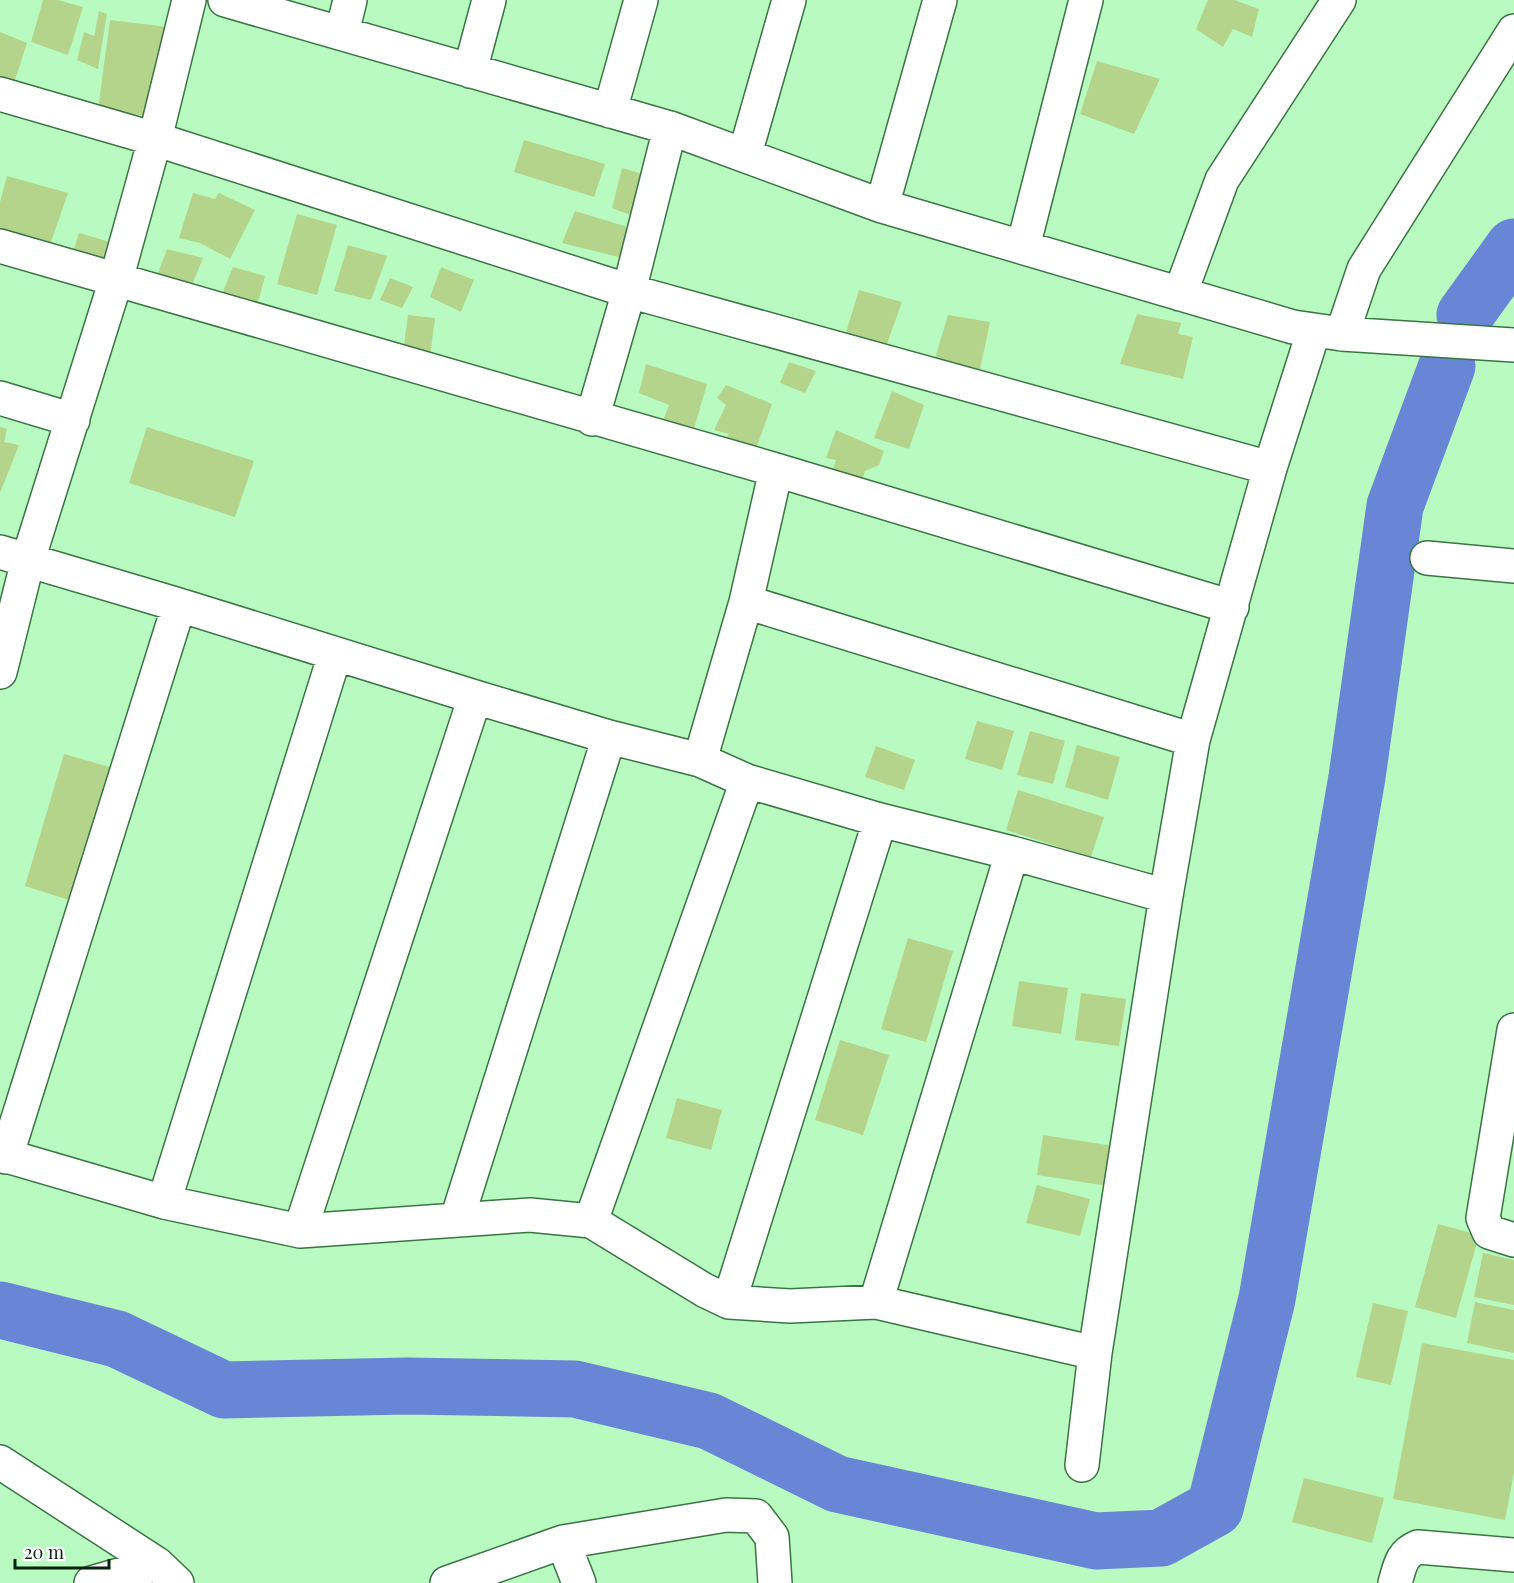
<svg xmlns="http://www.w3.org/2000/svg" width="1514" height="1583" font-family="'Playfair Display',serif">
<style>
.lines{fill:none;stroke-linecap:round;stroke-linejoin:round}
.river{stroke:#6986d6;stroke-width:57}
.building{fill:#b4d48c}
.minor-casing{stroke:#387543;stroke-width:36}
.minor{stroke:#fff;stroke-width:33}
</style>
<rect width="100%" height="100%" fill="#b9fac1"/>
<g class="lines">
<!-- river -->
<path class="river" d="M1465,315L1514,247
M0,1310L117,1339L224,1390L407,1386L575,1389L709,1421L837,1484L1096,1541L1161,1538L1215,1508L1267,1299L1357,777L1395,506L1447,366"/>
</g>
<!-- building -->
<path class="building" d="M43,0H58L83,7L68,55L31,42Z
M1208,0H1234L1259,9L1252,37L1233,29L1223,47L1196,29Z
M99,11L107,14L98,69L77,60L84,32L94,36Z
M110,20L167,27L155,117L98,110Z
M0,32L27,43L14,83L0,78Z
M1097,61L1160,79L1134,134L1080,114Z
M524,140L605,164L594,197L514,172Z
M622,168L657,178L643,220L612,208Z
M7,176L68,193L49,248L0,229V202Z
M193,193L215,199L219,193L255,210L230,259L200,243L179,238Z
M575,211L634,229L627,259L562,243Z
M297,214L337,225L317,295L277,284Z
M79,233L117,244L106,269L71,259Z
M348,245L387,256L371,300L334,291Z
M167,249L203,258L186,300L152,289Z
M233,267L265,276L254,318L218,304Z
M441,267L474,280L461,312L430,297Z
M390,278L413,287L402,308L380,300Z
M859,290L902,302L884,352L844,339Z
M1137,314L1181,323L1178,334L1193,337L1183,379L1120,364Z
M408,315L435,318L429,364L402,361Z
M948,315L990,322L978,379L933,365Z
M789,362L816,371L805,393L780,383Z
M646,364L707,384L691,439L659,431L669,405L639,393Z
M726,385L772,404L755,452L724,441L729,434L714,430L726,405L717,398Z
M892,391L924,405L909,449L874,438Z
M0,427L7,429L4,442L19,445L0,493Z
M147,427L254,461L235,517L129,483Z
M836,430L884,451L879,465L865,471L860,486L831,474L836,460L826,458Z
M977,721L1014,731L1002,770L965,759Z
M1030,731L1065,741L1053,784L1017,775Z
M1077,745L1120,757L1108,800L1065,787Z
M876,746L915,760L904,790L865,777Z
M64,754L110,767L69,900L25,886Z
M1018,790L1104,817L1091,857L1006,830Z
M908,938L953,951L926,1042L881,1029Z
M1019,981L1068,988L1061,1034L1012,1026Z
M1081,993L1126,999L1119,1046L1075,1040Z
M840,1040L889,1055L863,1135L815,1120Z
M677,1098L722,1110L711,1150L666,1138Z
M1043,1135L1114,1146L1108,1186L1037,1175Z
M1037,1185L1090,1199L1080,1236L1026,1223Z
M1438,1224L1479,1235L1456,1318L1415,1307Z
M1483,1253L1514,1260V1305L1474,1297Z
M1475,1302L1514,1310V1353L1467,1343Z
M1373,1303L1408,1311L1391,1385L1356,1377Z
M1422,1343L1514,1360V1473L1505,1520L1393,1499Z
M1304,1478L1384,1498L1372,1543L1292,1522Z"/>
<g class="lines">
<!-- minor casing -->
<g class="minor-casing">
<path id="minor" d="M225,0L670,128L882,206L1293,327L1342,334L1514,345
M342,33L350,0
M470,71L489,0
M0,94L155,139L629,291L1270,468
M610,111L641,0
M745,154L789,0
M882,206L940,0
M0,246L776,470L1232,607
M1023,247L1086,0
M1180,294L1222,180L1339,0
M1342,334L1364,269L1514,31
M0,398L73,420
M592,419L629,291L670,128
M0,552L179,605L475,697L609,737L700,760L747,781L880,820L1012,853L1166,896L1193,740L1270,468L1314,330
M1427,558L1514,566
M746,602L1193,740
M0,672L28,560L116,280L155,139L189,0
M700,760L746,602L776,470
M1514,1030L1483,1218L1489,1232L1514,1240
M0,1154L164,1202L300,1231L530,1215L591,1221L704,1290L729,1302L790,1306L876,1302L1095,1353
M6,1157L179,605
M164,1202L335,654
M457,1219L609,737
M591,1221L747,781
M300,1231L475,697
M729,1302L880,820
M876,1302L1012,853
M0,1462L157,1564L177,1583
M1082,1465L1095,1353L1166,896
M563,1542L579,1583
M91,1583L157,1564
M447,1583L563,1542L726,1515L756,1516L772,1537L775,1583
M1395,1583C1400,1566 1401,1554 1418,1547L1514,1555"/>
</g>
<!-- minor -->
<use href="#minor" class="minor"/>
</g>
<!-- scale -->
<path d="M15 1559v9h94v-9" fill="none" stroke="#08220d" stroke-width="3"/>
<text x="24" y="1559" font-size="18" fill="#08220d" stroke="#ffffff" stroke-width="4.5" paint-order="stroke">20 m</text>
</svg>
